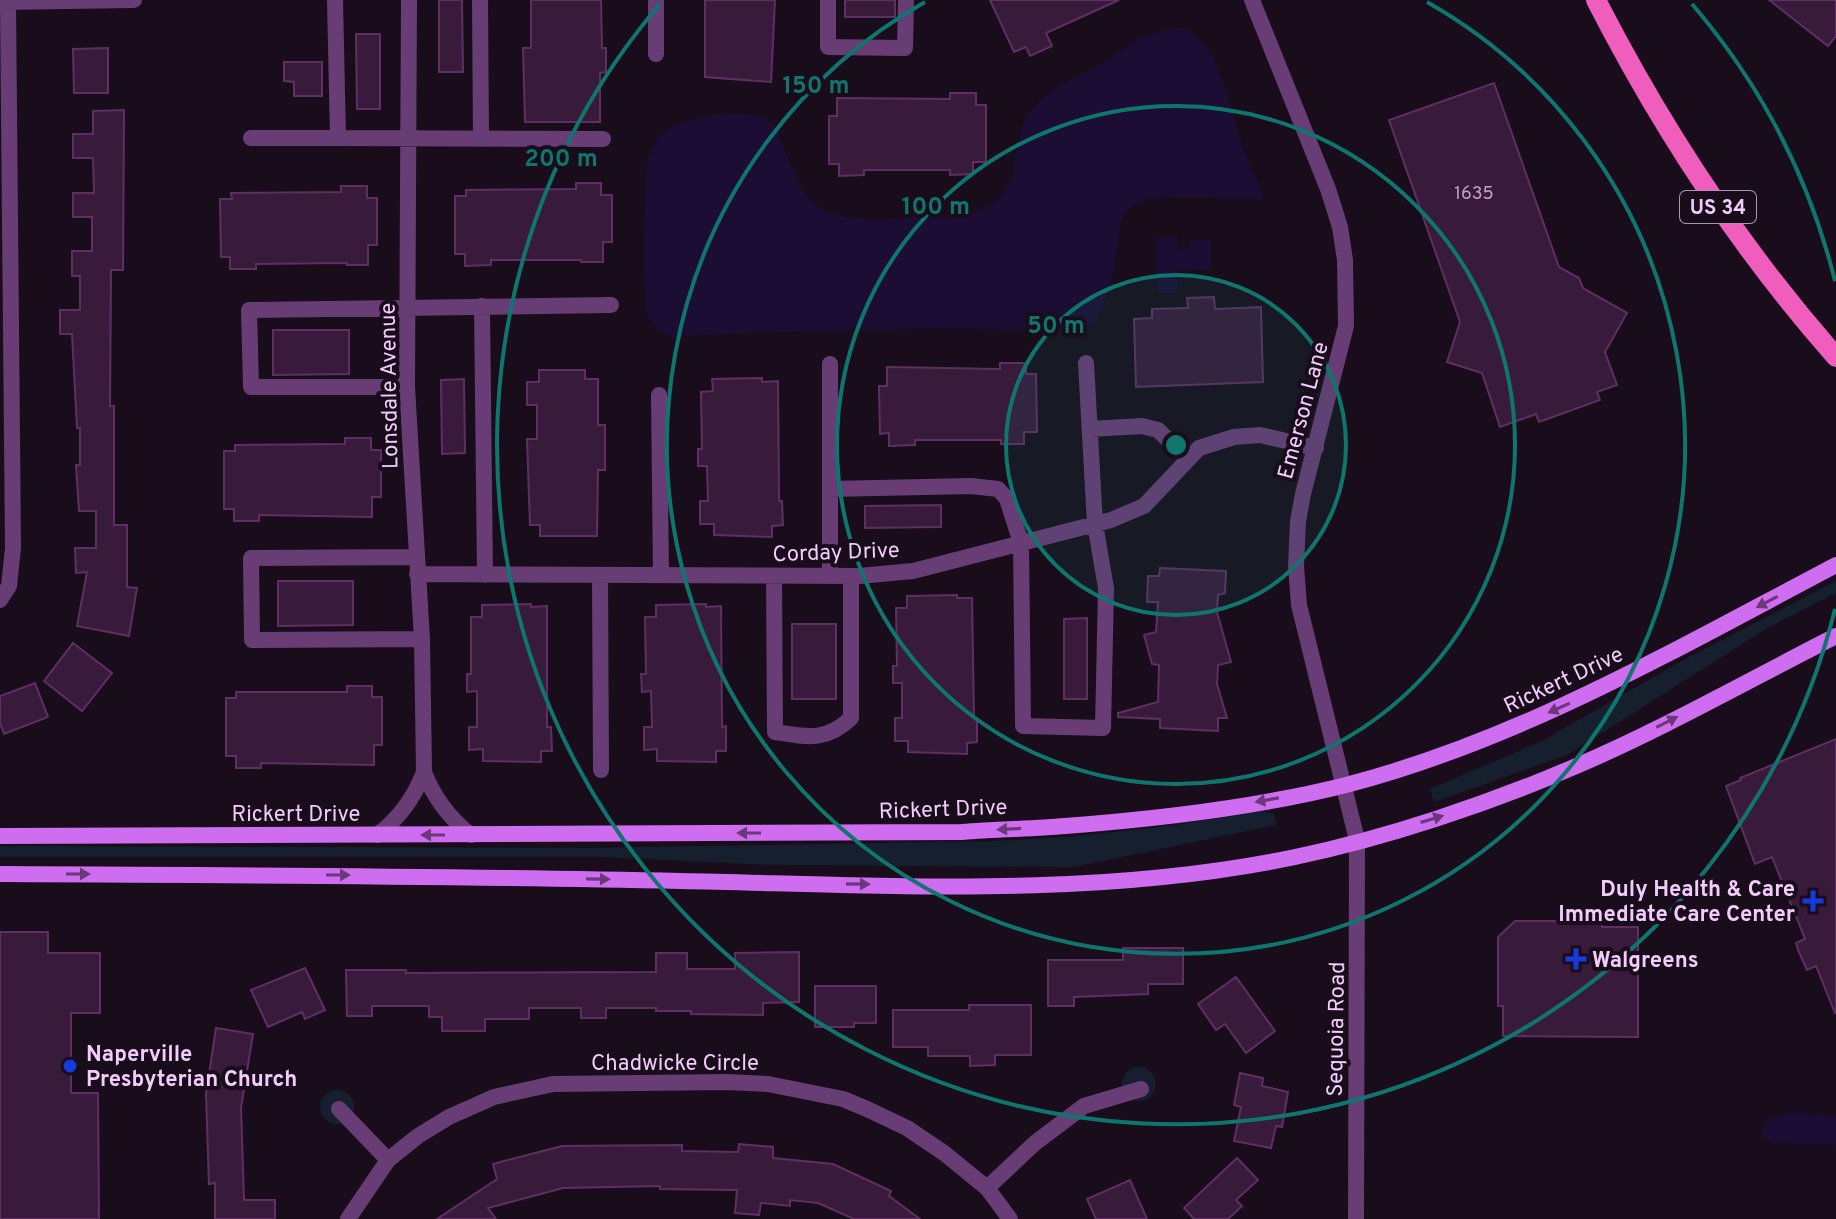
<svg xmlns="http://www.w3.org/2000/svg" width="1836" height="1219" font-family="Overpass,sans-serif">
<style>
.green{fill:#161f2e}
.water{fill:#1b0d34}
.building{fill:#381b3a;stroke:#5f2f64;stroke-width:2}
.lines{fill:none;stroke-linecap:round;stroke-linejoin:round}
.street{stroke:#683c75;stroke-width:16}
.secondary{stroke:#cf6df0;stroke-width:16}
.primary{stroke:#ef5ebd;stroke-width:20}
.oneway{fill:#6b387b}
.ring{fill:none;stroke:#0f766e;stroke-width:4}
.poi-dot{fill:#163adc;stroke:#190d1b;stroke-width:3}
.labels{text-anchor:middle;stroke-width:8;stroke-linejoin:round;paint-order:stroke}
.number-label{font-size:18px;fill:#c4a0ca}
.shield{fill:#190d1b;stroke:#b193b7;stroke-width:2}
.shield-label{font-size:20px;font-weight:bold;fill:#f2ccfa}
.street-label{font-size:22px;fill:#f2ccfa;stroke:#190d1b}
.poi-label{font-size:22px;font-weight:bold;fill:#f2ccfa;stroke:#190d1b;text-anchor:start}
.centre{fill:#0f766e;stroke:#190d1b;stroke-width:4}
.ring-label{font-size:24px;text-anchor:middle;font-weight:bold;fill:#0f766e;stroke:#190d1b;stroke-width:8;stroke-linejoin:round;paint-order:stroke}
</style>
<rect width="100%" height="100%" fill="#190d1b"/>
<!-- green -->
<path class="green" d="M1836,581V593L1769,627L1567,755L1434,802L1430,789L1540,742L1687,658Z
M1261,811L1274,813L1276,825L1074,867L770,865L602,857H0V846L584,848L996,841L1078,836L1176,825Z
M1122 1084a17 17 0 1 1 34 0a17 17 0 1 1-34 0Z
M320 1107a17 17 0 1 1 34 0a17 17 0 1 1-34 0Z"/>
<!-- water -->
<path class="water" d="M1180,28C1218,35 1233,119 1244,151C1249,167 1259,182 1263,197L1260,200C1233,199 1163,193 1140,202C1132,205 1127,211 1122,219C1116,247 1112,294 1097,318C1092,327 1085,329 1076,332L961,328L759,332L672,337C664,334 657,332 652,324C638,302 646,194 647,163C651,149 656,135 669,128C690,115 748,107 769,121C777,127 780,138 783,147C800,190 808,215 860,219C873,221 888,219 902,218C937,217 994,222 1010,182C1018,162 1016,138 1026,118C1038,93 1091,70 1114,56C1125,49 1134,41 1145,37C1157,32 1168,29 1180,28Z
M1177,237L1178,249L1190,248V240L1211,239V269L1177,270L1178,293H1157L1156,238Z
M1793,1112L1836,1117V1145L1772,1143L1764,1138L1762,1130L1768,1119Z"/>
<!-- building -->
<path class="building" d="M439,0H462L463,72H439Z
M531,0H601L602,48H606V72L600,73V122H525L523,48H531Z
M705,0H775L771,82L705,77Z
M845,0H895V17H845Z
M990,0H1119L1046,33L1052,46L1030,56L1026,47L1014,52Z
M1769,0H1836V36L1828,46Z
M356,34H380V109H357Z
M108,48V93H74L73,49Z
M284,62H322V96H294V82L284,81Z
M1494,83L1559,267L1579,278L1583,288L1627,313L1605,352L1617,385L1597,392L1600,400L1539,422L1536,414L1500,427L1482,373L1447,362L1460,322L1389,120Z
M950,93H976V105H986V162H973V174L950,175V170H864V175L839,176V164H829V116H837V98L950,99Z
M124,110L123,270H111L110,406H114V525H127V587L137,588L129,636L77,626L87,572L76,573L75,548H96V511H79L76,465H80V428H77L72,334H60V310H80V276H72V251H92V217H73V193H94L93,158H73V134H93V111Z
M576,183H601V195H612V242H603V262H581V260H491V265L465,266V254H455V196H466V190L576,189Z
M341,186H367V198H377V245H368V265H347V263L256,264V269H230V257H221L220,199H232L231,193L341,192Z
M1214,297L1215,309L1261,307L1263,382L1136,387L1134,319L1152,318V309L1188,308L1187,298Z
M273,330H349V374L273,375Z
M1000,363H1026V374H1036L1037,432H1024V444H1001V440H915V445L889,446V433L880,434L879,386H887V367L1000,369Z
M539,370H585V379H598V425H605V470H598L597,536H540V525H530L527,439H537V405H527V382H539Z
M762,378V382L778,381L779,501H782L783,525L772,526V537L714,535V524H700V501H708L707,466H698V449H702L701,392L713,391L712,379Z
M464,379L465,453L442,454L441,380Z
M345,438H371V450H381V497H372V517L259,515V521H234V509H224V451H235V445L345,444Z
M941,505V527L865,528V506Z
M1160,568L1226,571L1225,593L1218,595L1217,612L1231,662L1218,665L1217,684L1227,718H1218V731L1160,728V719L1118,717V713L1158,702L1159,665L1152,664L1144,635L1156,632L1158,602H1147L1148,576H1159Z
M278,581H353V625L278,626Z
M957,595V598H972L974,718H977V742L967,743V754L908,752V741H895V718H902V683H893V666H897L896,608H907V596Z
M531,604V607L547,606V727H551L552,751H541V762L483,761V749L469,750V727H477V691L467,692V674H471V617H482V605Z
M706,604V607L721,606L722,727L726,726V751H716V762L657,761V749L644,750V727H652L651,691L642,692L641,674H646L645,617H656V605Z
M1087,618V699H1064V619Z
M792,624H836V699H792Z
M73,643L112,673L82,711L44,681Z
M35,683L48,717L4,734L0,723V696Z
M347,686H372V697H382V745H374V765L261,763V768H236V756H226V698H236V692H347Z
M1836,739V1013H1835L1816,966L1807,970L1798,950L1796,943L1805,939L1772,857L1755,864L1726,786L1741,780L1740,778Z
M1515,921H1602V927H1638V1037L1503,1036V1006H1498V937Z
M0,932H48V953H100V1013H71V1093H98L99,1219H0Z
M1123,948H1183V984H1148V994L1074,997V1006H1048V960H1123Z
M799,952V1002L763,1003V1015L691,1014V1011H656V1008H606V1018H581V1008H529V1019H485V1031H442V1017H429V1006H372V1016H347L346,970H406V973L656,972V953H687V969H735V953Z
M305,968L325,1010L305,1019L302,1012L268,1027L251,990Z
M1236,977L1275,1031L1246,1053L1225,1024L1216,1030L1198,1004Z
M815,986H876V1023H854V1027H815Z
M969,1005H1031V1055H995V1065L970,1066V1056H928V1047H893V1010H969Z
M216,1028L253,1034L241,1108L244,1200H275V1219H215V1183L209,1184L206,1094Z
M1240,1073L1263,1078L1262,1086L1288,1092L1282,1127L1276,1126L1271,1148L1234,1141L1241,1107L1234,1105Z
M739,1144L773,1147V1158L833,1164L891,1191L889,1196L920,1219H854L818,1203L790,1200V1206L761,1203L759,1215L735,1213L737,1190L660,1189V1186L563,1188L488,1208L496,1219H437L497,1179L493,1164L562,1146L682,1145V1151L738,1152Z
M1237,1158L1258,1180L1236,1200L1242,1206L1228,1219H1194L1184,1208Z
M1130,1180L1147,1219H1096L1087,1199Z"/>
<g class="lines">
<!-- street -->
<path class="street" d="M335,0L338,138L603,139
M409,0L407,387L422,639L424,772C434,798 449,818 471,835
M480,0L481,138
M828,0V47L905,48L906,0
M1252,0L1328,189L1340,227L1345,260L1346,326L1303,494L1298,521L1296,566L1299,605L1357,840L1356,1219
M0,2L134,0
M656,54V0
M251,138H338
M482,306L485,575
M830,364V576
M407,387H251L249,310L611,305
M659,395L661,575
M1090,429L1142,426L1158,430L1188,459
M830,489L971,486L998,489L1007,499L1021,543L1023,726L1103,728L1106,588L1095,524L1086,363
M416,557L251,558L252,640L422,639
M417,574L859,576L913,571L1111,520L1144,506L1199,448L1234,437L1260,435L1316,448
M600,575L601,770
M774,576L775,732C807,737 826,742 851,718V576
M0,600L9,586L13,548L8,2
M377,835C400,818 414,798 424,772
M339,1109L388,1160
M987,1188L1035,1143L1084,1106L1141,1089
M348,1219L388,1160L418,1136L449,1117L494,1097L553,1084L727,1082L768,1084L843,1099L867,1109L907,1128L944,1153L987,1188L1010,1219"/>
<!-- secondary -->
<path class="secondary" d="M0,836L962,832C996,829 1031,829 1065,826C1158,819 1255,808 1346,785C1520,740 1678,648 1836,565
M0,874C227,875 454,876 681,881C886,885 1093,899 1295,857C1386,838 1488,804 1574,767C1663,729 1749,680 1836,636"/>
<!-- primary -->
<path class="primary" d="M1596,0C1662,129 1740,248 1836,357"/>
</g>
<!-- one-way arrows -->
<defs><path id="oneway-solid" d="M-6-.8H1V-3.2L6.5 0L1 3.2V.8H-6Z" transform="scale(2)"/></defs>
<g class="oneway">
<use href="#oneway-solid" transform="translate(1767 602) rotate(152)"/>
<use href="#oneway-solid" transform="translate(1559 708) rotate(156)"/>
<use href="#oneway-solid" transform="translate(1667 722) rotate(-27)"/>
<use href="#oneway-solid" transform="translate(1267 800) rotate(170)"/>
<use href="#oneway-solid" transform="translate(1432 819) rotate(-17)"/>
<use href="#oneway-solid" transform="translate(1009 829) rotate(177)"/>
<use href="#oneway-solid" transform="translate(749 833) rotate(180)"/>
<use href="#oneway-solid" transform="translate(433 835) rotate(180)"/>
<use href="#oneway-solid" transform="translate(78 874)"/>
<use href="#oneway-solid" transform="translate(338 875)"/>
<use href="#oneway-solid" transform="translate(598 879) rotate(1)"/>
<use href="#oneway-solid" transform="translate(858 884) rotate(1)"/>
</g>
<!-- distance rings -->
<circle cx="1176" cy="445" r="170" fill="#0f766e" fill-opacity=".12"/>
<g class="ring">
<circle cx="1176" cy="445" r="170"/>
<circle cx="1176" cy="445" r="339"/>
<path d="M1427 2A509 509 0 1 1 925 2"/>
<path d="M1835 609A679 679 0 1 1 660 4M1692 4A679 679 0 0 1 1835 281"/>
</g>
<!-- markers -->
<g class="poi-dot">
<path d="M1809 889h8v8h8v8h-8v8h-8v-8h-8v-8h8z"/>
<path d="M1572 947h8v8h8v8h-8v8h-8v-8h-8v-8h8z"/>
<circle cx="70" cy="1066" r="8"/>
</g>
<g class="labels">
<!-- number labels -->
<g class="number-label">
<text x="1474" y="199">1635</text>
</g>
<!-- shield labels -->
<rect class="shield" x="1680" y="191" width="76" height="32" rx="6"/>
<g class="shield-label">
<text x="1718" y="214">US 34</text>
</g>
<!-- street labels -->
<g class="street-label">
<text transform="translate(388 386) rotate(-91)" y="8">Lonsdale Avenue</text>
<text transform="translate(1302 410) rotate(-75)" y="8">Emerson Lane</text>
<text transform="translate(836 551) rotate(-2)" y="8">Corday Drive</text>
<text transform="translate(1563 679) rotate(-25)" y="8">Rickert Drive</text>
<text transform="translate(943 808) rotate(-2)" y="8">Rickert Drive</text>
<text x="296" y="821">Rickert Drive</text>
<text transform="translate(1335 1029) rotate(-89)" y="8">Sequoia Road</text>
<text x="675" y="1070">Chadwicke Circle</text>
</g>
<!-- poi labels -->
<g class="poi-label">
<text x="1795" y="896" text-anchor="end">Duly Health &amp; Care<tspan x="1795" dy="25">Immediate Care Center</tspan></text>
<text x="1592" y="967">Walgreens</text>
<text x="86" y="1061">Naperville<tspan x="86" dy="25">Presbyterian Church</tspan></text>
</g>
</g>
<circle cx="1176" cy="445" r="12" class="centre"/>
<g class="ring-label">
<text x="816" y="93">150 m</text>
<text x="561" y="166">200 m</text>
<text x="936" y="214">100 m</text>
<text x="1056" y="333">50 m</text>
</g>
</svg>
